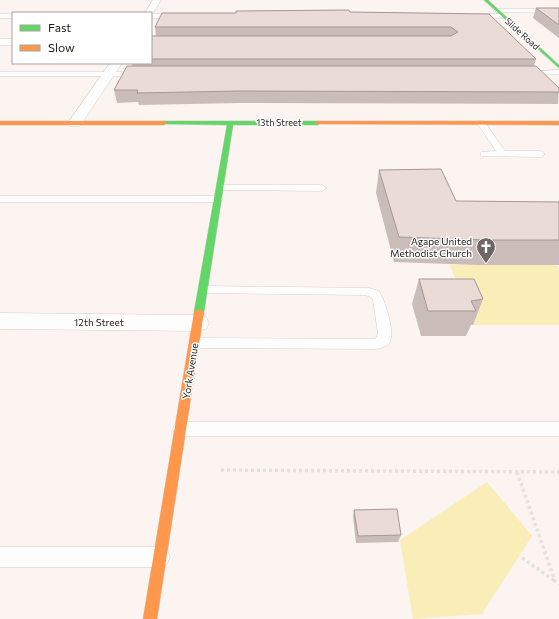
<svg xmlns="http://www.w3.org/2000/svg" width="559" height="619" font-family="Commissioner,sans-serif">
<style>
.green{fill:#f9eeb8}
.lines{fill:none;stroke-linecap:round;stroke-linejoin:round}
.lane-casing{stroke:#d5ceca;stroke-width:1}
.street-casing{stroke:#d5ceca;stroke-width:1}
.fast-casing{stroke:#d5ceca;stroke-width:1}
.slow-casing{stroke:#d5ceca;stroke-width:1}
.path{stroke:#e3e1e0;stroke-width:3.5;stroke-dasharray:3 3;stroke-linecap:butt}
.lane{fill:#fefdfd;fill-rule:evenodd}
.street{fill:#fefdfd;fill-rule:evenodd}
.fast{fill:#63d668;fill-rule:evenodd}
.slow{fill:#ff974d;fill-rule:evenodd}
.wall{fill:#cabcb9}
.building{fill:#ebdbd7;stroke:#a49996}
.labels{text-anchor:middle;stroke-width:3;stroke-linejoin:round;paint-order:stroke}
.far-street-label{font-size:9px;fill:#211a16;stroke:#fff}
.poi-label{font-size:10px;fill:#211a16;stroke:#fff;text-anchor:end}
.street-label{font-size:10px;fill:#211a16;stroke:#fff}
</style>
<rect width="100%" height="100%" fill="#fbf4f0"/>
<!-- green -->
<path class="green" d="M450,265H557L559,269V325H473Z
M487,482L532,536L482,614L413,619L400,540Z"/>
<g class="lines">
<!-- lane casing -->
<g class="lane-casing">
<path id="lane" d="M498,9H559V13L496,12Z
M0,14H13V18H0Z
M151,14H177L180,16L177,18H151Z
M475,14H503L506,16L503,18L473,17Z
M559,70V74L527,76L524,74L527,72Z
M0,72H139L142,74L139,76H0Z
M478,121H484L505,151H541L545,154L541,157L481,156V152L496,151L477,123Z
M220,185H322L327,188L322,191L217,190L215,188L217,186Z
M0,196H218L223,199L218,202H0Z
M203,286L369,288L379,291C385,300 397,336 388,345C385,347 379,348 376,349L195,348L190,347L188,343L190,339L195,338L375,339L378,334L373,300L371,297L365,295L199,293L197,290L199,287Z
M181,422H559V436H181L175,434L173,429L175,424Z
M0,547H160L167,550L170,557L167,564L160,567H0Z"/>
</g>
<!-- street casing -->
<g class="street-casing">
<path id="street" d="M153,0H161L152,15L151,13H145Z
M0,39H13V45H0Z
M110,63H122L80,126H70L68,123Z
M0,313L198,315L206,317L209,323L206,329L198,331L0,329Z"/>
</g>
<!-- fast casing -->
<g class="fast-casing">
<path id="fast" d="M484,0H488L559,65V68Z
M164,121H318L321,123L318,125H233L204,312L199,315L194,312L227,125L162,124L161,123Z"/>
</g>
<!-- slow casing -->
<g class="slow-casing">
<path id="slow" d="M0,121H164L167,123L164,125H0Z
M318,121H559V125L316,124V122Z
M199,309L204,312L157,619H143L194,312Z"/>
</g>
<!-- path -->
<path class="path" d="M221,470L559,472
M517,472L555,581L559,585
M522,558L555,581"/>
<!-- lane -->
<use href="#lane" class="lane"/>
<!-- street -->
<use href="#street" class="street"/>
<!-- fast -->
<use href="#fast" class="fast"/>
<!-- slow -->
<use href="#slow" class="slow"/>
</g>
<!-- wall -->
<path class="wall" d="M536,8H559V38L533,18Z
M350,12L489,14L536,59L534,66L559,88L558,104L239,103L139,105L138,102L117,103L114,90L132,66V63H151V36H156L155,27L236,13Z
M379,170L456,201L559,202V265H477L394,262L376,193Z
M419,279L483,299L473,325H471L466,336H421L412,304Z
M354,510L401,535L398,542L356,543L353,517Z"/>
<!-- building -->
<path class="building" d="M536,8H559V25Z
M349,10L350,12L489,14L536,59H151V36H451L458,32L451,27H155L162,13H236V11Z
M127,66H536L559,88V92L238,91L137,93L138,90H114Z
M441,169L456,201L559,202V240H486L399,237L379,170Z
M419,279H474L483,299L471,301L476,311H428Z
M397,509L401,535L358,536L354,510Z"/>
<!-- icons -->
<defs>
<g id="church-pin" transform="scale(1)"><path d="M0 17L-7.5 6A9.5 9.5 0 1 1 7.5 6Z" fill="#6d6662" stroke="#fff"/><path d="M-1.2-6h2.4v3.5h3.3v2.4h-3.3V6h-2.4V-.1h-3.3v-2.4h3.3Z" fill="#fff"/></g>
</defs>
<g fill-rule="evenodd">
<use href="#church-pin" x="486" y="247"/>
</g>
<g class="labels">
<!-- far-street labels -->
<g class="far-street-label">
<text transform="translate(522 34) rotate(42)" y="3">Slide Road</text>
<text x="279" y="126">13th Street</text>
</g>
<!-- poi labels -->
<g class="poi-label">
<text x="472" y="245">Agape United<tspan x="472" dy="12">Methodist Church</tspan></text>
</g>
<!-- street labels -->
<g class="street-label">
<text x="99" y="326">12th Street</text>
<text transform="translate(190 371) rotate(-81)" y="4">York Avenue</text>
</g>
</g>
<!-- legend -->
<rect x="12" y="12" width="140" height="52" fill="#ffffff" stroke="#a6a3a2"/>
<rect x="20" y="25" width="20" height="6" fill="#63d668" stroke="#a6a3a2"/>
<text x="48" y="32" font-size="12" fill="#211a16">Fast</text>
<rect x="20" y="45" width="20" height="6" fill="#ff974d" stroke="#a6a3a2"/>
<text x="48" y="52" font-size="12" fill="#211a16">Slow</text>
</svg>
